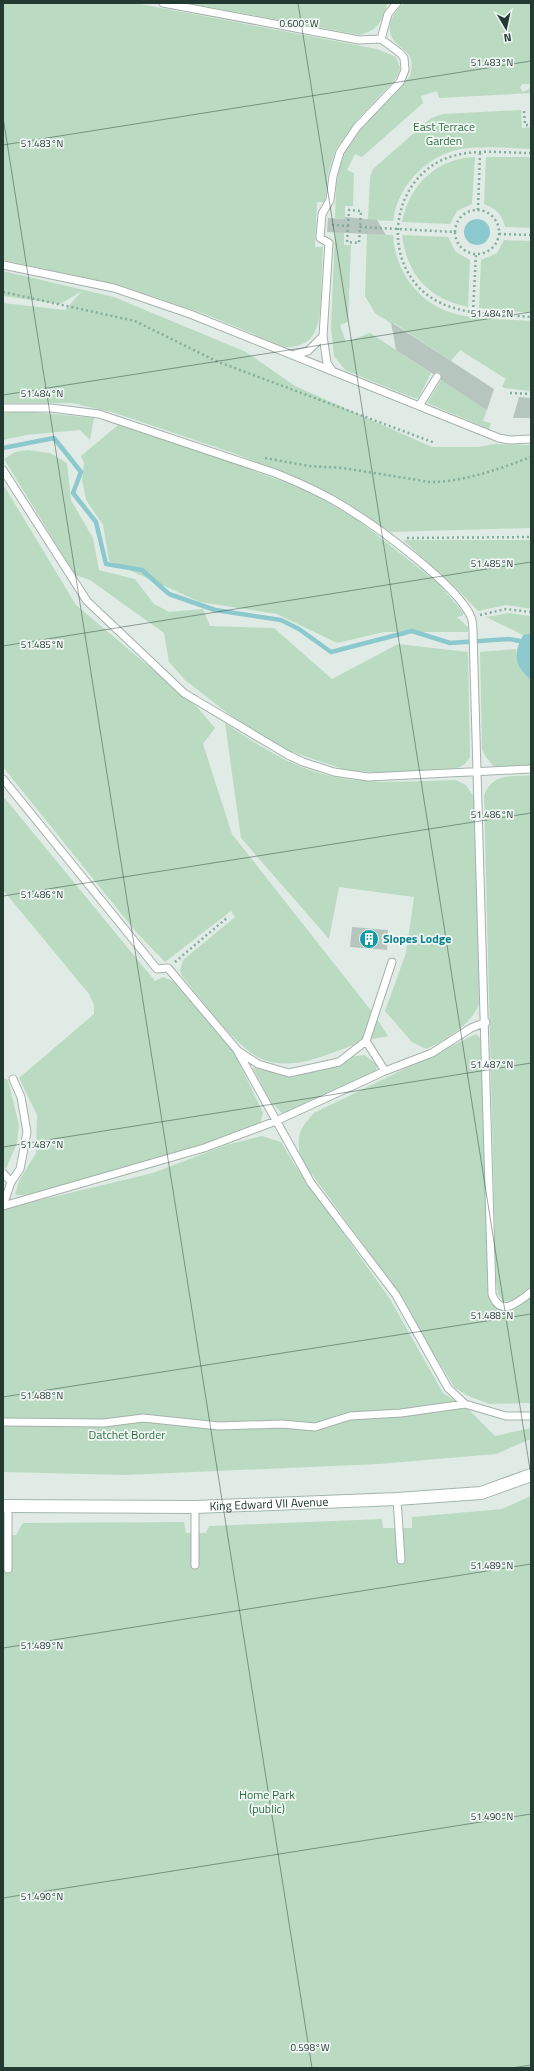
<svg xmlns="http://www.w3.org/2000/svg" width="534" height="2071" font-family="'Titillium Web',sans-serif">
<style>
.green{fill:#badbc1;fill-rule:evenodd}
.water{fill:#8bc9ce}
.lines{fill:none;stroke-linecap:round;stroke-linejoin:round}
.stream{stroke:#8bc9ce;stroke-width:4.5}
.building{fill:#b6c5be}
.service-casing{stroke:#a4b2ac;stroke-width:9}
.secondary-casing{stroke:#a0b6ac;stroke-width:14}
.path{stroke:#83ad9c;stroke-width:2.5;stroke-dasharray:2 3;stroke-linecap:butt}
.service{stroke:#fff;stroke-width:7}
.secondary{stroke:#fff;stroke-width:12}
.ticks{fill:none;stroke:#223a32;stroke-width:1;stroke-opacity:0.45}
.labels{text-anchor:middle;stroke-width:3.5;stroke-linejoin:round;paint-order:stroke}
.park-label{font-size:12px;fill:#2e6f42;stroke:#f1f7f4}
.culture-label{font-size:12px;font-weight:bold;fill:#0d838f;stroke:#f1f7f4;text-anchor:start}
.street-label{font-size:12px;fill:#223a32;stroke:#f1f7f4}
.ticks-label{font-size:10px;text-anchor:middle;fill:#223a32;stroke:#f1f7f4;stroke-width:3.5;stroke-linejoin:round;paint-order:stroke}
</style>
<rect width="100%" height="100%" fill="#e1ebe5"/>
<!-- green -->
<path class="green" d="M3,3H135L377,49L396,57L400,68L398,74L394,81L357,120L336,149L328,174L325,202H317L315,247H323C322,262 322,276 321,291C320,317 321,348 285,347L205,314L119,285L3,260Z
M186,3H388C381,22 380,29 360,35Z
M404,3H531V93L439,98L437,91L421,96L423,103L362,157L355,154L347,170L354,173L353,206H345V219L335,218C336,202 335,186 339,170C348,131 386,105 410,76C411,70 413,63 410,57C406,49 397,46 393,39C384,25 395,11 404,3ZM522,84H531L529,89L523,92L520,87Z
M521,110L522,128L531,127V149C511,148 490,146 469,148C431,151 398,183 393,221L368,220L370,177L373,169L431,118L443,114Z
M475,157L472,204L457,211L450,224L402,222C409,185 437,158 475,157Z
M486,157H531V228L505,227C503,215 495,208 484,204Z
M335,232L344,233V245H351L348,322L340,325L346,342L370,333L431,373L418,399L401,393L345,370L334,356L331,328Z
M367,234L393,235C395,270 417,302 452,313C476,320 505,319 531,321V391L504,388L502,386L506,379L460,350L451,361L394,323L392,324L375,313L365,296Z
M402,235L448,237L456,252L470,260L468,307C428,299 407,274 402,235Z
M504,240L531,241V313L479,308L481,260L497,253Z
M3,271L114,297L246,352L295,386L432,447H478L495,444L531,445V528L390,532L341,499L307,482L233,453L115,413L72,403H3V303L65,310L82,291L60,304L3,296Z
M441,380L487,409L483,421L491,423L489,429L427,403Z
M23,411L94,418L90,440L80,430L26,435L3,440V413Z
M118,425L210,455L304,489L355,518L437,582L464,613L462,616L457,617L469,628L468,632H384L337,643L277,614L200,602L109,561L103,525L86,500L82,480L84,463L81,456Z
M27,450L50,453L67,463L71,500L93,538L99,570L135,579L154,604L169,612L203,609L210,626L274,628L332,679L398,644L468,652L470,757L465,764L458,768L392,773L349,771L289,751L240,723L185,680L169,662L164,633L90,580L75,575L4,459L15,452Z
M3,484L76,605L197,707L215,728L203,744L232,834L373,1013L388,1036C359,1040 335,1054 307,1061C294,1064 276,1065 264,1060C237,1050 201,999 182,976L180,970L183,960L235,917L231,911L165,962L136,932L3,767Z
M403,540H531V609L506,605L478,611L458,590Z
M509,613L531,616V633L523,635L486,617Z
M516,649C517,663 520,671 531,680V765L494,767L486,757L482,749L480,652Z
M225,723C252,741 280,760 310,770C357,787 408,781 456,780L466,785L474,797L481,999C475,1022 447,1040 426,1049L412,1042L385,1011L406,953L414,897L339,887L329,939L241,838Z
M531,775V1287L517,1299L503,1302L498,1294L496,1281L484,795C493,773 511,777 531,775Z
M3,796L155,981L163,977L173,981L235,1054L263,1113L260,1124L141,1166L25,1195H15L19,1181L36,1153L37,1115L19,1078L94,1014V1005L89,994L3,890Z
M476,1034L483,1040L493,1304L502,1310L513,1308L531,1296L530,1403L490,1404L468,1396L455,1388L429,1346L404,1300L300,1158C297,1134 298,1131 314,1113Z
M365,1055L377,1065L375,1076L283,1114L270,1101L253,1068L295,1072L348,1057Z
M3,1078L8,1080L19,1125L17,1143L6,1169L3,1166Z
M262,1136L281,1142L294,1164L390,1299L443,1393L469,1410L495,1436L531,1428V1439L496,1454L379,1464L126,1475L3,1472V1209L153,1173L226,1145Z
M531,1496V2068H3V1535H16L23,1523L184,1522L186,1533H206L209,1526L382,1519L383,1528H412V1517L502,1509Z"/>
<!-- water -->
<path class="water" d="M464 232a13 13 0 1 1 26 0a13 13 0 1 1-26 0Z
M531,633V680C514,665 513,654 523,635Z"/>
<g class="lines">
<!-- stream -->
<path class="stream" d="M3,448L54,438L81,472L73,493L96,522L106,564L142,570L169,594L215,610L281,620L299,629L331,652L412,631L450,643L509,639L520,641"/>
</g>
<!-- building -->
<path class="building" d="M345,217L377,220L386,235L327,232L328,218L345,219Z
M391,322L494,389L487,410L441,380L440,373L437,372L433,374L396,350Z
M519,397L531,398V418H513Z
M352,927L388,930L387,950L350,947Z"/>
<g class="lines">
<!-- service casing -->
<g class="service-casing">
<path id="service" d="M163,3L359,40L381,39L400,53L404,58L405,70L400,82L357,127L340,152L333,176L330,200L322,214L320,238L329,243L323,336L308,351L293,355
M381,39L388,14L397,3
M3,265L114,288L190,314L499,438L510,440L531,439
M323,336L327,363L332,370
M419,406L437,377
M3,408H51L99,414L275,473C300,483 325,494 348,509C379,528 458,586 471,617C473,622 473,627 473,632L492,1294C500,1318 519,1302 531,1292
M3,470L87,601L184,693L288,755L303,762L334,772L368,777L531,769
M3,779L157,969L168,968L238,1051L258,1064L289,1073L339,1062L366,1041
M238,1052L311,1183L396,1295L448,1388L465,1404
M385,1071L366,1041L392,962
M3,1173L11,1182
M3,1206L204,1148L276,1121L385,1071L432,1053L471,1028L486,1022
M3,1206L11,1182L20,1169L27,1132L21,1097L13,1079
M3,1422L104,1423L143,1418L219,1426L282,1424L315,1427L350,1416L401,1413L465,1404L506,1416H531
M397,1499L401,1560
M195,1507V1565
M8,1569V1506"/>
</g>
<!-- secondary casing -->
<g class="secondary-casing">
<g id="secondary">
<path id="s1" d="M3,1506L195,1507L397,1499L481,1493L531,1475"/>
</g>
</g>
<!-- path -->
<path class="path" d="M524,111L525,125H531
M531,153C501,153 466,147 438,162C384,192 384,277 441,303C468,316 502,314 531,317
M478,210L480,152
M455 232a22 22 0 1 1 44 0a22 22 0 1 1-44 0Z
M332,225L348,226L347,242L359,243L360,227L455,232
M348,226L349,210L361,211L360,227
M499,234L531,235
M3,292L135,321L216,361L435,443
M473,312L476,254
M510,393L531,394
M265,458L309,466L343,468L430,482C464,482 499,469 531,457
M407,538L531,537
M480,615L506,609L531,612
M175,962L228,917"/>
<!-- service -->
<use href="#service" class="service"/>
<!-- secondary -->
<use href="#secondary" class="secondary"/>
</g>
<!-- ticks -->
<path class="ticks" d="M298,3L531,1476M3,117L312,2068M3,145L531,61M3,395L531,312M3,646L531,562M3,896L531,813M3,1147L531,1063M3,1397L531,1314M3,1648L531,1564M3,1898L531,1814M512,2068L531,2065"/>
<!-- icons -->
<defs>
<g id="building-disc" transform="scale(1)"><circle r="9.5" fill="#0f9aa8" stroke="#f1f7f4"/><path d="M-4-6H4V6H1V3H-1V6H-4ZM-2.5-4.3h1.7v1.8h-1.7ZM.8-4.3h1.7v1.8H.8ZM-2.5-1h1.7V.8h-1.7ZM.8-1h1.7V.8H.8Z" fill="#fff"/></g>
</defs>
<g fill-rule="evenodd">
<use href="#building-disc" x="369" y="939"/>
</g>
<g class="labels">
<!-- park labels -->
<g class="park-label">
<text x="444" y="131">East Terrace<tspan x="444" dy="14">Garden</tspan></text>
<text x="127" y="1439">Datchet Border</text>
<text x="267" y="1799">Home Park<tspan x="267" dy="14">(public)</tspan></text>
</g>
<!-- culture labels -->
<g class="culture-label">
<text x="383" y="943">Slopes Lodge</text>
</g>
<!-- street labels -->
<g class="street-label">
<text dy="4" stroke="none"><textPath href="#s1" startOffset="266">King Edward VII Avenue</textPath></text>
</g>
</g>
<g class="ticks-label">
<text x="299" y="27">0.600°W</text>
<text x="492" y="66">51.483°N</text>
<text x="42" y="147">51.483°N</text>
<text x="492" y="317">51.484°N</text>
<text x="42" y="397">51.484°N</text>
<text x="492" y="567">51.485°N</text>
<text x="42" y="648">51.485°N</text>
<text x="492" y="818">51.486°N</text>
<text x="42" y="898">51.486°N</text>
<text x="492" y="1068">51.487°N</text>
<text x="42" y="1148">51.487°N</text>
<text x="492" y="1319">51.488°N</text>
<text x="42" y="1399">51.488°N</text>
<text x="492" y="1569">51.489°N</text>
<text x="42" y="1649">51.489°N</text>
<text x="492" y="1820">51.490°N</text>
<text x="42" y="1900">51.490°N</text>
<text x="310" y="2051">0.598°W</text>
</g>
<!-- border -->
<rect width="534" height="2071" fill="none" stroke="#223a32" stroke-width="8"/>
<!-- north arrow -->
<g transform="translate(506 28) rotate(171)" stroke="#f1f7f4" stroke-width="3" paint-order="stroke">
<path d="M0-3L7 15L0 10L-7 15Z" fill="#223a32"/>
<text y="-6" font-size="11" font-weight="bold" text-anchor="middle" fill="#223a32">N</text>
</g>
</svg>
